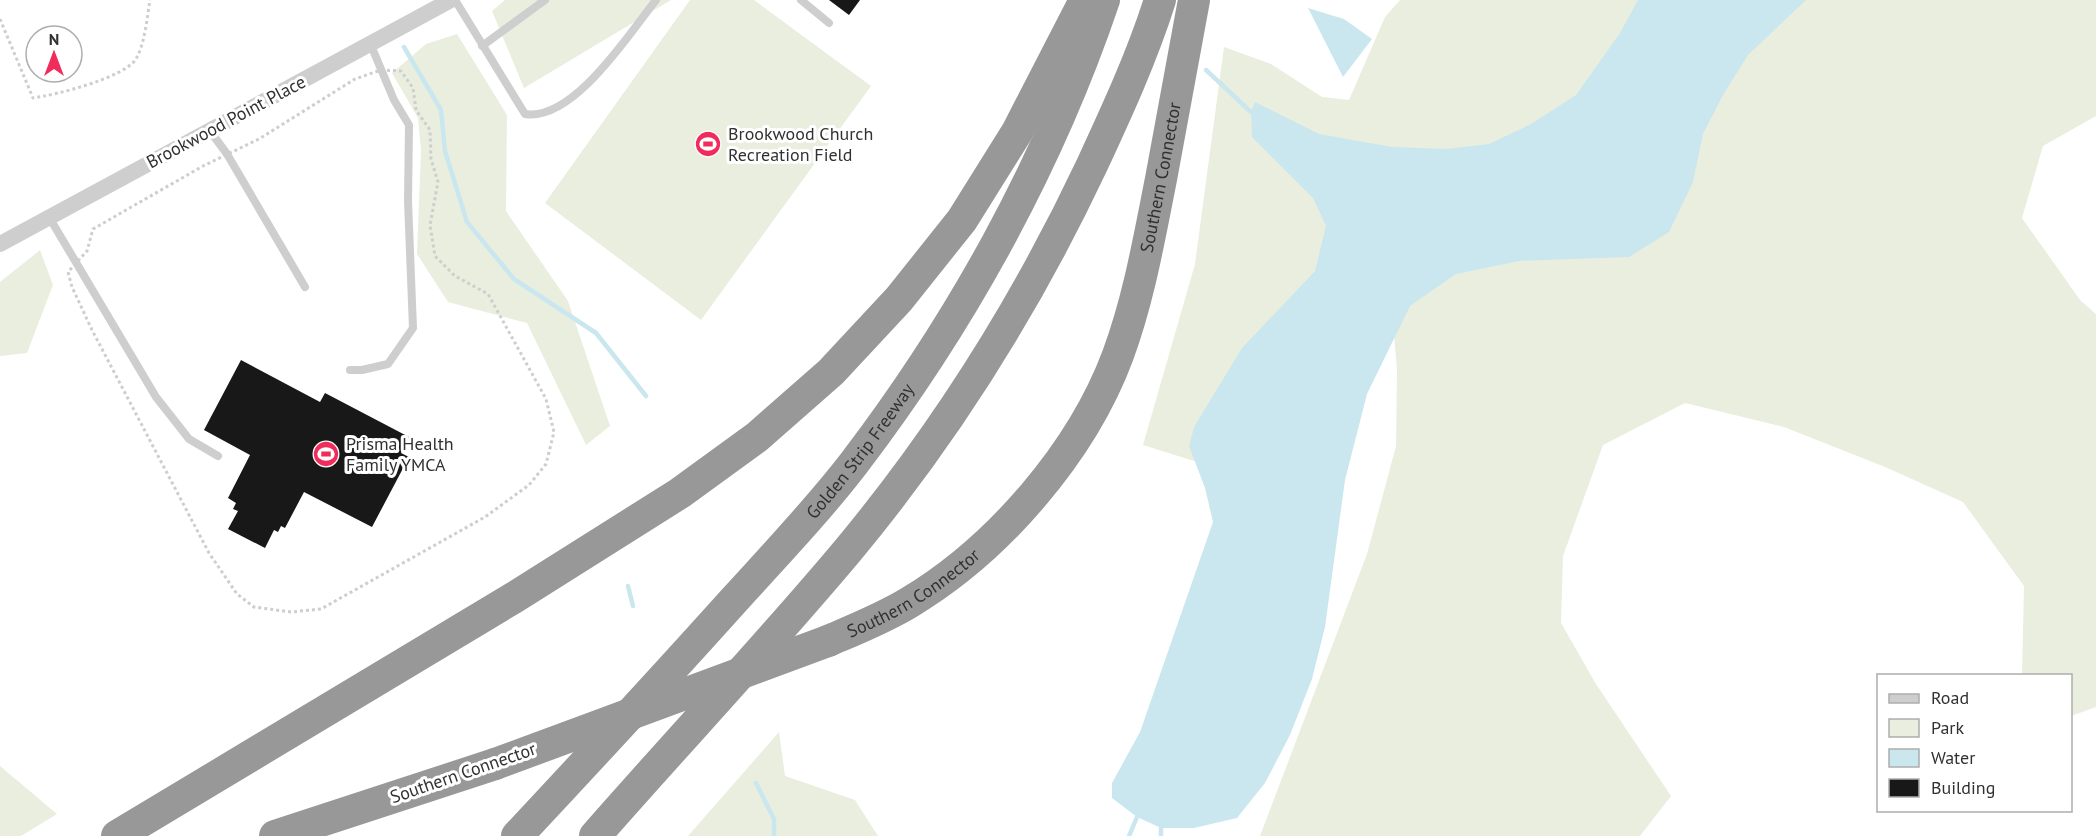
<svg xmlns="http://www.w3.org/2000/svg" width="2096" height="836" font-family="'PT Sans',sans-serif">
<style>
.green{fill:#eaeede}
.water{fill:#cae7ef}
.lines{fill:none;stroke-linecap:round;stroke-linejoin:round}
.stream{stroke:#cae7ef;stroke-width:4.5}
.building{fill:#181818}
.path{stroke:#cecece;stroke-width:3;stroke-dasharray:3 3;stroke-linecap:butt}
.lane{stroke:#cecece;stroke-width:8}
.street{stroke:#cecece;stroke-width:16}
.highway{stroke:#989898;stroke-width:32}
.highway-bridge{stroke:#989898;stroke-width:32}
.labels{text-anchor:middle;stroke-width:6;stroke-linejoin:round;paint-order:stroke}
.street-label{font-size:18px;fill:#313131;stroke:#fff}
.poi-label{font-size:18px;fill:#313131;stroke:#fff;text-anchor:start}
</style>
<rect width="100%" height="100%" fill="#fff"/>
<!-- green -->
<path class="green" d="M505,0H671L524,88L492,11Z
M690,0H754L871,86L701,320L545,203Z
M1400,0H2096V116L2043,146L2022,218L2080,300L2096,314V707L2071,716L2070,676L2022,675L2024,586L1963,502L1885,467L1784,427L1685,403L1603,445L1563,556L1561,623L1596,684L1671,796L1640,836H1260L1367,554L1396,446L1397,370L1393,323L1226,471L1143,445L1195,264L1224,47L1271,64L1322,97L1349,100L1385,17Z
M457,34L507,115L506,211L568,301L610,426L586,445L527,323L448,302L417,254L421,150L418,118L392,73L426,44Z
M40,250L53,285L27,353L0,356V282Z
M779,732L785,776L855,800L878,836H688Z
M0,766L57,814L21,836H0Z"/>
<!-- water -->
<path class="water" d="M1638,0H1806L1748,55L1723,95L1703,134L1693,182L1669,232L1629,257L1519,261L1456,274L1410,306L1367,394L1345,480L1325,627L1312,679L1290,735L1265,783L1237,818L1194,828H1161L1137,817L1112,798V783L1140,732L1213,522L1205,488L1189,446L1194,427L1242,348L1315,271L1326,226L1313,198L1252,137L1251,112L1255,102L1319,134L1392,147L1446,149L1489,144L1531,124L1576,95L1620,33Z
M1308,8L1344,19L1372,39L1343,77Z"/>
<g class="lines">
<!-- stream -->
<path class="stream" d="M404,47L441,110L445,151L467,222L514,279L596,333L646,396
M1206,70L1251,112
M628,586L633,606
M756,783L774,819V836
M1161,828V836
M1129,836L1137,817"/>
</g>
<!-- building -->
<path class="building" d="M829,0H860L849,15Z
M241,360L320,402L325,393L409,437L401,453L409,457L372,527L304,492L285,528L281,526L278,532L274,530L265,548L228,529L238,511L233,509L236,503L228,498L250,455L204,430Z"/>
<g class="lines">
<!-- path -->
<path class="path" d="M0,19L33,98C55,95 124,78 136,59C145,43 147,18 150,0
M381,70L401,71L413,88L416,110L430,130L431,159L438,182L430,225L435,256L455,276L488,294L546,399L554,432L546,464L529,485L485,517L321,609L291,612L254,607L237,594L209,553L92,330L72,287L68,272L87,251L93,229L203,166L259,139L355,79Z"/>
<!-- lane -->
<path class="lane" d="M455,0L525,114C573,122 629,34 656,0
M801,0L829,23
M482,46L545,0
M210,131L227,154L305,287
M49,217L156,397L189,439L218,456
M350,370H362L388,364L413,328L408,201L409,125L394,100L370,43"/>
<!-- street -->
<path class="street" d="M0,244L451,0"/>
<!-- highway -->
<g class="highway">
<path id="s1" d="M828,641C856,629 884,618 910,602C998,549 1082,452 1118,355C1139,298 1149,239 1161,179C1172,119 1183,60 1194,0"/>
<path d="M117,836L515,597L680,493L757,437L831,372L899,299L962,220L1017,132L1085,0"/>
<path d="M275,836L495,764"/>
<path id="s2" d="M517,836C590,758 663,679 735,599C775,555 817,511 854,463C960,324 1048,166 1104,0"/>
<path d="M595,836C679,740 767,647 849,549C946,432 1027,303 1092,165C1117,111 1142,57 1160,0"/>
</g>
<!-- highway-bridge -->
<path class="highway-bridge" d="M495,764L828,641"/>
</g>
<!-- icons -->
<defs>
<g id="stadium-disc" transform="scale(1.35)"><circle r="9.5" fill="#ef2c5b" stroke="#fff"/><path d="M0-5a6.5 5 0 1 0 0 10a6.5 5 0 1 0 0-10ZM-3.5-1.8h7v3.6h-7Z" fill="#fff"/></g>
</defs>
<g fill-rule="evenodd">
<use href="#stadium-disc" x="708" y="144"/>
<use href="#stadium-disc" x="326" y="454"/>
</g>
<g class="labels">
<!-- street labels -->
<g class="street-label">
<text transform="translate(226 122) rotate(-28)" y="6">Brookwood Point Place</text>
<text dy="6" stroke="none"><textPath href="#s1" startOffset="602">Southern Connector</textPath></text>
<text dy="6" stroke="none"><textPath href="#s2" startOffset="516">Golden Strip Freeway</textPath></text>
<text dy="6" stroke="none"><textPath href="#s1" startOffset="98">Southern Connector</textPath></text>
<text transform="translate(463 773) rotate(-19)" y="6">Southern Connector</text>
</g>
<!-- poi labels -->
<g class="poi-label">
<text x="728" y="140">Brookwood Church<tspan x="728" dy="21">Recreation Field</tspan></text>
<text x="346" y="450">Prisma Health<tspan x="346" dy="21">Family YMCA</tspan></text>
</g>
</g>
<!-- legend -->
<rect x="1877" y="674" width="195" height="138" fill="#ffffff" stroke="#adadad" stroke-width="1.5"/>
<rect x="1889" y="694" width="30" height="9" fill="#cecece" stroke="#adadad" stroke-width="1.5"/>
<text x="1931" y="704" font-size="18" fill="#313131">Road</text>
<rect x="1889" y="719" width="30" height="18" fill="#eaeede" stroke="#adadad" stroke-width="1.5"/>
<text x="1931" y="734" font-size="18" fill="#313131">Park</text>
<rect x="1889" y="749" width="30" height="18" fill="#cae7ef" stroke="#adadad" stroke-width="1.5"/>
<text x="1931" y="764" font-size="18" fill="#313131">Water</text>
<rect x="1889" y="779" width="30" height="18" fill="#181818" stroke="#adadad" stroke-width="1.5"/>
<text x="1931" y="794" font-size="18" fill="#313131">Building</text>
<!-- north arrow -->
<g transform="translate(54 54)"><circle r="28" fill="#ffffff" stroke="#adadad" stroke-width="1.5"/>
<path d="M0-4.5L10 22L0 15L-10 22Z" fill="#ef2c5b"/>
<text y="-9" font-size="16" font-weight="bold" text-anchor="middle" fill="#313131">N</text>
</g>
</svg>
